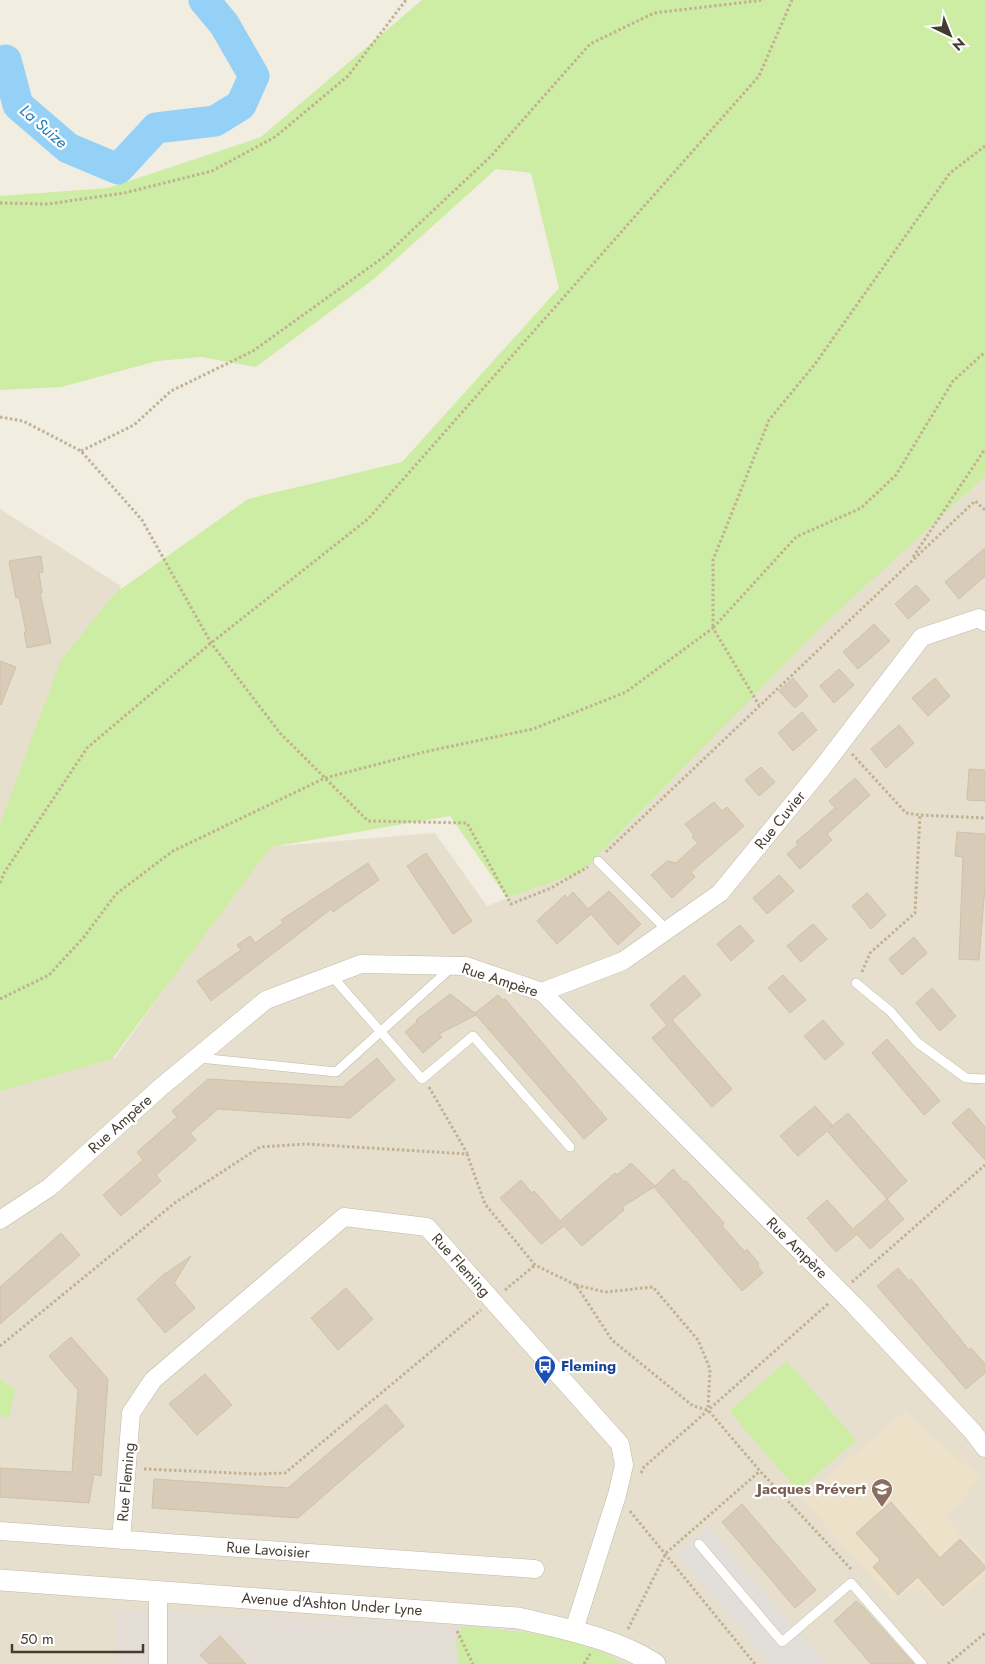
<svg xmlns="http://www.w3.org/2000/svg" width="985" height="1664" font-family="Jost,sans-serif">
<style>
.residential{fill:#e7dfce}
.industrial{fill:#e4ddd6}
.education{fill:#ede2c9}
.green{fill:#cdeca4}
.parking{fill:#e2dfda}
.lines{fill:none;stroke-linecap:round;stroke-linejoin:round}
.river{stroke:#95d1f7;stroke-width:31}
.building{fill:#d8cbb8;stroke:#d0c0a8}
.service-casing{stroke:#c1b7a6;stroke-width:10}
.minor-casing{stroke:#c1b7a6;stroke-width:19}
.tertiary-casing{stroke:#c1b7a6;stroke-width:22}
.path{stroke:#c2b092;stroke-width:3;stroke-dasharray:2.5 2.5;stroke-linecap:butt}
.service{stroke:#fff;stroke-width:9}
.minor{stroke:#fff;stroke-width:18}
.tertiary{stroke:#fff;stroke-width:21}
.labels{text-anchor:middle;stroke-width:4.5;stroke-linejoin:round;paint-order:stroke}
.street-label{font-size:15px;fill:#443c31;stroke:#fff}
.transit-label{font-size:15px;font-weight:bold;fill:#164399;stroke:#fff;text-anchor:start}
.education-label{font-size:15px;font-weight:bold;fill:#785e54;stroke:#fff;text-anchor:end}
.water-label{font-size:16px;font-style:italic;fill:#217cb9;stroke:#fff}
</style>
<rect width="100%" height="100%" fill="#f2ede1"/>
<!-- residential -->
<path class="residential" d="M985,452V1664H0V1057L115,1058L267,847L435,833L487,906L572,874Z
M0,509L121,586L0,908Z"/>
<!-- industrial -->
<path class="industrial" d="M116,1609L462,1626L557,1636L602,1652L624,1664H115Z"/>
<!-- education -->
<path class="education" d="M905,1412L980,1478L946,1517L985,1561V1576L942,1610L917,1583L894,1602L801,1498Z"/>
<!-- green -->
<path class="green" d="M422,0H985V476L823,625L582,871L507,898L450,816L271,847L112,1059L0,1091V824L61,660L114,594L248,499L402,462L559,288L531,173L496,169L374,279L256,367L201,357L157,361L61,387L0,390V196L108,188L261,137Z
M787,1361L856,1440L798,1491L729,1411Z
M0,1379L15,1389L9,1419L0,1415Z
M462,1626L557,1636L602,1652L624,1664H459L456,1640Z"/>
<!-- parking -->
<path class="parking" d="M708,1527L826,1664H772L677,1555Z"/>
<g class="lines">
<!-- river -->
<path class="river" d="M0,62L6,60L18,105L68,148L118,169L156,128L215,121L241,105L254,76L224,24L204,0"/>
</g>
<!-- building -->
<path class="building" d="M985,548V576L959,599L945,582Z
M41,556L43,572L39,573L42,593H40L51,643L27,648L24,632H26L19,597L16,598L9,561Z
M916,585L930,600L908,619L895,604Z
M874,624L890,641L858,669L843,652Z
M0,661L16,667L1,705L0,704Z
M839,669L854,685L834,703L820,686Z
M793,678L808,696L795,708L779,691Z
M935,678L950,696L928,716L912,698Z
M802,712L817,730L793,751L778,733Z
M899,725L914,743L886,768L871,749Z
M761,767L775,782L759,796L745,780Z
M969,769L985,770V801L967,800Z
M855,778L870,795L827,834L832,840L800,869L787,854L798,845L796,842L835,808L829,801Z
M714,802L722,811L727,807L744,826L691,872L695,877L672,898L651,875L667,861L676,863L698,843L692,837L694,835L685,824Z
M957,832L985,834V887L979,960L959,959L963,857L955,856Z
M426,853L472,921L453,934L407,866Z
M368,863L379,880L333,912L331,909L211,1001L197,981L241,950L237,945L250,936L255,943L283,923L281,920Z
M779,875L794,891L767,914L753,898Z
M609,891L641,924L618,945L591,914L557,944L537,921L565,895L567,898L573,892L588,909Z
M867,893L886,915L871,929L852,906Z
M813,924L827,939L801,962L787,946Z
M740,925L754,941L731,961L717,944Z
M914,937L927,953L902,975L889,959Z
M684,975L701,995L672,1020L732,1089L712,1107L652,1038L667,1025L650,1005Z
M783,975L806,1000L790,1013L768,988Z
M932,988L956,1016L940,1031L916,1003Z
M450,994L475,1013L498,995L503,1000L505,999L607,1119L584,1139L476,1015L439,1034L442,1037L423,1053L405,1032L417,1022L416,1020Z
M823,1020L844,1044L825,1060L804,1036Z
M887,1039L940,1101L924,1115L872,1053Z
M377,1058L395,1080L350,1118L218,1109L190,1133L196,1140L156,1175L161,1181L121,1216L103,1195L143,1160L137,1152L177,1117L172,1111L208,1079L342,1087Z
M815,1106L833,1126L830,1128L848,1113L907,1181L887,1199L827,1131L798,1156L780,1136Z
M969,1108L985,1127V1160L952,1123Z
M631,1163L655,1186L673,1169L684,1182L686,1181L714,1212L724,1223L722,1226L745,1252L747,1249L759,1264L757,1265L763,1273L742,1291L654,1187L622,1207L624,1210L582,1246L564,1226L541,1244L500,1198L521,1180L532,1193L534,1191L560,1221L615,1173L617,1175Z
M887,1199L904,1219L870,1249L857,1234L836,1252L807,1218L827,1200L853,1229Z
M61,1233L80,1255L0,1324V1287Z
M191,1256L174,1283L195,1308L165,1333L137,1299L163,1275Z
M898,1268L909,1281L911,1279L969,1350L971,1348L985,1364V1373L966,1389L877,1286Z
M346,1288L373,1319L338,1350L311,1318Z
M71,1337L108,1379L101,1476L94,1474L89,1503L0,1497V1468L72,1472L78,1390L49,1356Z
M205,1374L232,1405L197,1435L169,1404Z
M386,1404L404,1426L298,1518L152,1508L154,1479L288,1488Z
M891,1502L940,1558L960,1539L985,1566V1569L943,1606L918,1577L898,1595L873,1567L880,1560L856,1533Z
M742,1504L816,1590L795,1608L722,1522Z
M856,1601L862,1606L914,1664H871L834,1621Z
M220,1636L246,1664H209L200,1655Z"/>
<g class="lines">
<!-- service casing -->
<g class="service-casing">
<path id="service" d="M598,861L667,930
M331,975L422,1079L473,1036L570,1147
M856,983L890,1011L918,1043L966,1078L985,1079
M199,1058L336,1072L452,967
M699,1544L782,1642L851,1583L922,1664"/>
</g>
<!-- minor casing -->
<g class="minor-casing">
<path id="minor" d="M542,992L623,961L720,893L822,768L922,637L979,618L985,622
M0,1220L50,1187L161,1087L266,1000L361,964L466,966L542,992L854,1305L973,1432L985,1448
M0,1531L535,1569
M121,1540L131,1413L153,1380L344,1217L427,1227L620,1444L624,1465L617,1495L574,1630
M158,1664V1593"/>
</g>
<!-- tertiary casing -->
<g class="tertiary-casing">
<path id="tertiary" d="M0,1580L518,1618C565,1629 614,1638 655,1664"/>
</g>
<!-- path -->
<path class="path" d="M985,146L950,173L815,364L769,420L713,560V628L796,537L861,508L896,475L953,381L985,352
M0,203L48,204L124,193L212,171L275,137L348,76L406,0
M0,417L23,421L81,451L142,520L211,643L280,733L368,821L467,823L511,904L551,888L588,867
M81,451L134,425L171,391L253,351L385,256L491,156L590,44L654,13L764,0
M913,557L985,449
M852,754L906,813L920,815
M606,852L975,501L985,510
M0,883L4,873L87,748L211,643L368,519L759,76L792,0
M862,972L870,953L915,913L920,815L985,818
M0,999L49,975L84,937L116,894L173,851L325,778L424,752L533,729L626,692L713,628L759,705
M429,1087L467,1153
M852,1282L985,1165
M576,1285L605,1292L653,1287L698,1340L710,1369L708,1409
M505,1290L535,1265
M0,1346L176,1202L260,1147L306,1144L467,1154L485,1204L535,1265L576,1285L612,1340L693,1406L708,1410L760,1471L852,1570
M144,1469L256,1474L285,1473L481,1310
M641,1473L644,1467L829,1303
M630,1511L755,1664
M628,1629L666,1553L760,1471
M457,1631L473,1664
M584,1664L590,1654
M948,1664L985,1633"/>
<!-- service -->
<use href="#service" class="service"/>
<!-- minor -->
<use href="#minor" class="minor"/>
<!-- tertiary -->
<use href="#tertiary" class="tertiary"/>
</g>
<!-- icons -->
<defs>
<g id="bus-pin" transform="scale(1.125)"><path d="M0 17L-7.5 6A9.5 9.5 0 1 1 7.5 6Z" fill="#1a4fb4" stroke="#fff"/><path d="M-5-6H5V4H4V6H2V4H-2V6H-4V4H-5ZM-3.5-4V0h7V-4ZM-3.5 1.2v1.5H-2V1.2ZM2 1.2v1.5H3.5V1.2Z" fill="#fff"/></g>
<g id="school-pin" transform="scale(1.125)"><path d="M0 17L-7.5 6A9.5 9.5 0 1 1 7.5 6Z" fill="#8d6e63" stroke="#fff"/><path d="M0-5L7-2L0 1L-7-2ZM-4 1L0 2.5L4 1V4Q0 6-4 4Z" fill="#fff"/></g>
</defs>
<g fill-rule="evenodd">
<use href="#bus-pin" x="545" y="1366"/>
<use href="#school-pin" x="882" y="1489"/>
</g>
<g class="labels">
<!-- street labels -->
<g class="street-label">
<text transform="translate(780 820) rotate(-51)" y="5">Rue Cuvier</text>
<text transform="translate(500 980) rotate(18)" y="5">Rue Ampère</text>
<text transform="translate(120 1124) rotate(-42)" y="5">Rue Ampère</text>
<text transform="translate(797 1248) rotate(45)" y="5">Rue Ampère</text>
<text transform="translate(461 1265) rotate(48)" y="5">Rue Fleming</text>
<text transform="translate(126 1482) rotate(-85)" y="5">Rue Fleming</text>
<text transform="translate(268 1550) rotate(4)" y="5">Rue Lavoisier</text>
<text transform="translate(332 1604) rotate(4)" y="5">Avenue d'Ashton Under Lyne</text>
</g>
<!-- transit labels -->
<g class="transit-label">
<text x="561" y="1371">Fleming</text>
</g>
<!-- education labels -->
<g class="education-label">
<text x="866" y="1494">Jacques Prévert</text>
</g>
<!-- water labels -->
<g class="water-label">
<text transform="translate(44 126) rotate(41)" y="6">La Suize</text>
</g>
</g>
<!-- north arrow -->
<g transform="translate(950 35) rotate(137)" stroke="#ffffff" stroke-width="4" paint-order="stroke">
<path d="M0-4L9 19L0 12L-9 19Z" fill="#443c31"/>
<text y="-8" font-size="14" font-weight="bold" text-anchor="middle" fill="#443c31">N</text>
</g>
<!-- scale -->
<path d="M12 1644v8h131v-8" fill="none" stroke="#443c31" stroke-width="2.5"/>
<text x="20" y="1644" font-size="15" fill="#443c31" stroke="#ffffff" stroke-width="4" paint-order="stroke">50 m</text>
</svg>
